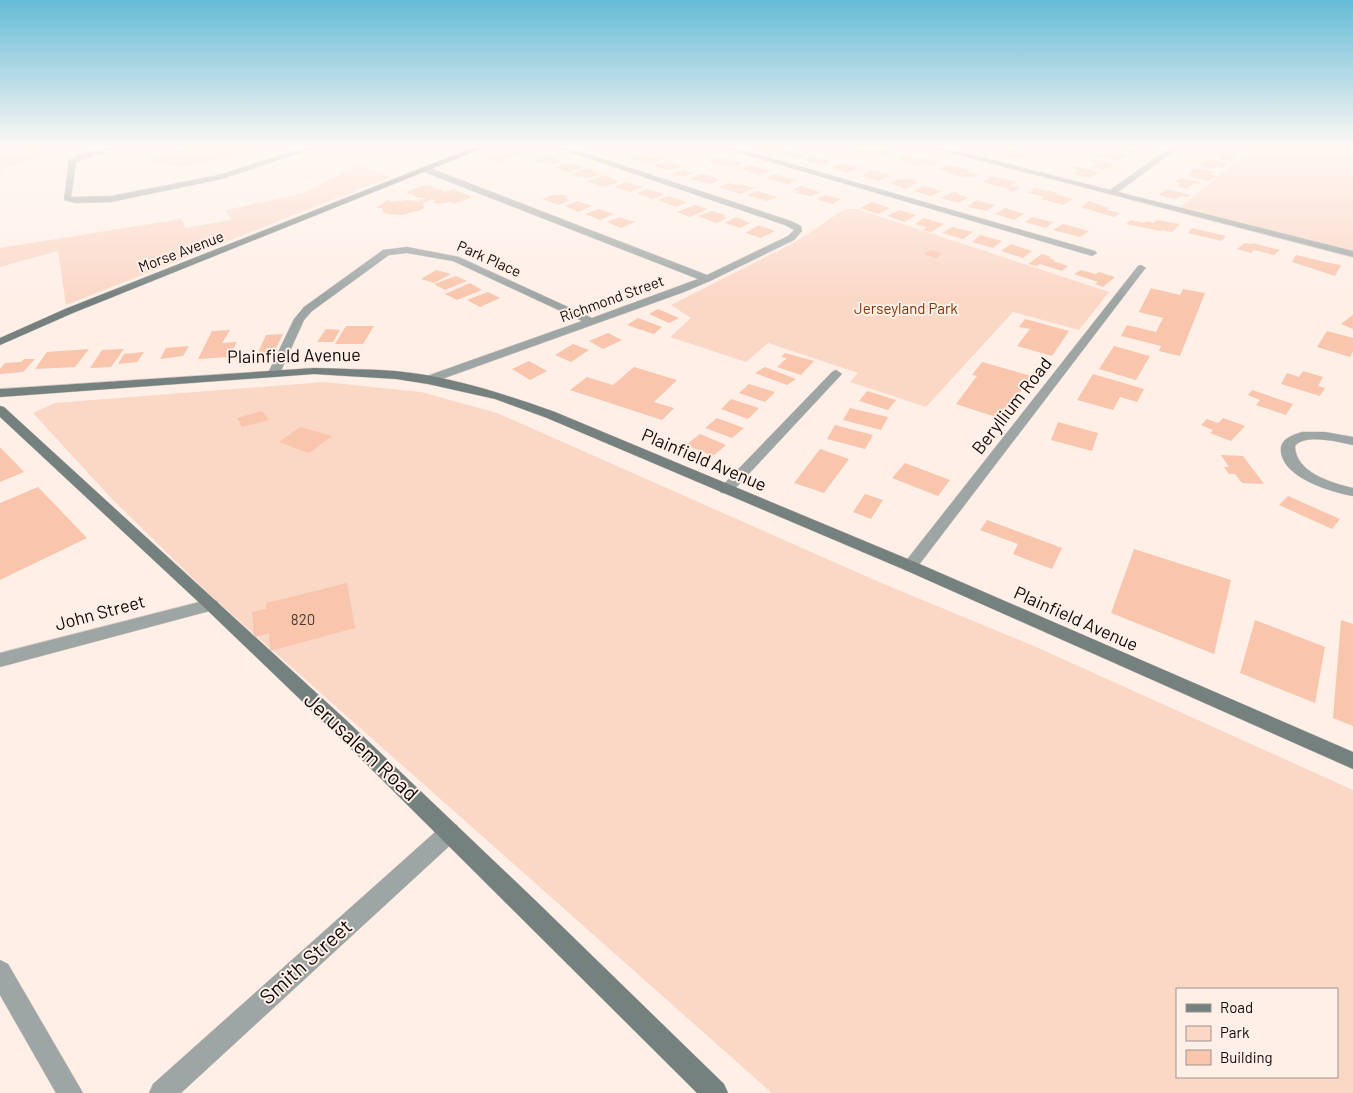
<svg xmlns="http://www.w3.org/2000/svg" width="1353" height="1093" font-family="Barlow,sans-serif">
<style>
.green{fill:#fbd7c6;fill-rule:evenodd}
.building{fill:#f9c5ac}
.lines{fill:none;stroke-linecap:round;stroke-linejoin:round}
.street-casing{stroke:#d9cac3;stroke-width:1}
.secondary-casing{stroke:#d9cac3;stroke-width:1}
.street{fill:#9ea6a5;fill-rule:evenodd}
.secondary{fill:#75817f;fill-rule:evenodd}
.labels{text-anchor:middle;stroke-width:4;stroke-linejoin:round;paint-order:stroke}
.far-street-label{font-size:15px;fill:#0f0a08;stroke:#ffefe7}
.far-park-label{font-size:15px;fill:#7f3505;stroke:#ffefe7}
.number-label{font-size:15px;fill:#4a3931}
.street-label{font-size:18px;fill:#0f0a08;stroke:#ffefe7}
.near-street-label{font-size:21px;fill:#0f0a08;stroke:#ffefe7}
</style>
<rect width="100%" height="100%" fill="#ffefe7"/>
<!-- green -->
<path class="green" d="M196,146H266L220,160L181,167L147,161Z
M1257,146H1353V252L1179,208Z
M33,148L49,155L5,168L0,178V156Z
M358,165L390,177L66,305L58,251L0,267V248L181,219L186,228L231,220L226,210L304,193Z
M845,209H857L1109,292L1079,330L1013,312L926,407L850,382L858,373L768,343L746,362L670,337L691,318L671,305L797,241Z
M324,382L421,392L497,413L879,582L1034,646L1353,790V1093H772L209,594L112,499L33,413L55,403ZM1177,989H1337V1077H1177Z"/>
<!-- building -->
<path class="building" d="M760,146H777L784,148L775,152L758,148Z
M866,146L886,148L882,150L895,153L889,156L867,151L862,154L855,152Z
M1125,146H1137L1141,147L1132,153L1119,150Z
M790,150L806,155L798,158L781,154Z
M1013,150L1031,155L1015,159L999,155Z
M509,151L522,154L498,162L486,158Z
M1109,151L1127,155L1118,161L1094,156L1099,154L1104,155Z
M1219,151L1238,155L1231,162L1218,159L1221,156L1214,155Z
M642,154L653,158L658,156L665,158L648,165L630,159Z
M550,156L562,162L553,164L535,161Z
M813,156L831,161L822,165L804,160Z
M904,156L917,159L920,157L939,161L931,166L921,163L916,166L898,159Z
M716,157L724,158L743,163L732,167L720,164L717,165L708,161Z
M1092,159L1114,164L1104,170L1092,167L1099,163L1089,161Z
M1207,159L1228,163L1223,168L1217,166L1214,169L1199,166Z
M670,160L676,162L671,163L681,166L671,170L653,166Z
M568,163L575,164L583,167L569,172L555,167Z
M842,163L859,167L847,173L832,168Z
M750,165L770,171L760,175L741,169Z
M948,165L970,170L967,172L979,175L973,178L968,176L963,178L939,169Z
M1074,166L1099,172L1090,178L1072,174L1077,170L1070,169Z
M588,168L596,171L592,172L599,175L589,178L570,175Z
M1194,168L1213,172L1210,175L1216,176L1210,181L1189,176L1192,173H1189Z
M683,170L693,173L682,177L672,174Z
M872,170L890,175L879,181L861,176Z
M700,174L712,176H710L720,180L710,184L691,179Z
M775,174L788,178L797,180L788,184L766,178Z
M606,175L619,182L603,187L587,181Z
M992,176L1017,182L1010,186L1019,188L1013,192L1008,190L1010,189L982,182Z
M1181,178L1200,182L1198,184L1194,183L1187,189L1177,186L1181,183L1175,182Z
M899,179H909L918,182L906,189L890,183Z
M626,182L643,187L630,192L615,187Z
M729,183L737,185L740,184L754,188L741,194L719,187Z
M427,185L445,192L454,189L472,197L454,204L450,202L438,204L432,202L436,201L432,199L423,203L424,208L421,210L402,215L389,214L384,213L382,208H376L387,200L392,202L408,200L418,201L426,198H420L405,192Z
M801,186L820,192L811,196L795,193L799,191L793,190Z
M924,186L942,191L931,196L914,191Z
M1035,188L1058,193L1055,194L1073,199L1063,205L1041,199L1045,197L1028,193Z
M648,189L664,194L653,199L637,193Z
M1167,189L1191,195L1187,197L1181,196L1175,199L1158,195Z
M757,191L777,197L766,201L747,195Z
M953,192L959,193L957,194L968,198L958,203L941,198Z
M553,195H563L568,197L564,198L570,200L559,205L542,199Z
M825,195L841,199L832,204L816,199Z
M669,196L687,202L676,207L658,200Z
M976,200L995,205L987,211L968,207Z
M578,201L592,206L578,212L565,206Z
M1089,201L1109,208L1107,210L1120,213L1114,217L1081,207Z
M872,202L890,208L878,214L860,208Z
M695,205L708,209L690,217L677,212Z
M1005,208L1024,214L1014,220L995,214Z
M599,209L614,214L600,220L585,214Z
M899,210L916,215L905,222L887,216Z
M712,211L725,215L722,216L727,218L716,223L698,216Z
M619,217L635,222L621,228L607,222Z
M736,217L750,223L740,228L725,223Z
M1032,217L1053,222L1046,228L1025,222Z
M924,218L944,224L931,232L923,230L926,227L915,224Z
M1131,220L1144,223L1146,221L1154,223L1156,220L1180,224L1172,232L1162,230L1160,231L1126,224Z
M1063,224L1089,231L1080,237L1053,230Z
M759,225L775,231L761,238L745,233Z
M952,227L973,232L963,239L942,233Z
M1192,228L1226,236L1222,241L1188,233Z
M980,235L1002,241L993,248L972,242Z
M1245,243L1251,244L1253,243L1280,250L1274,255L1254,250L1251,253L1237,249Z
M1011,244L1032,251L1023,258L1001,251Z
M931,250L942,253L936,258L924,254Z
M1042,254L1051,257L1048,258L1055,260L1053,261L1068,266L1062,271L1040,264L1037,266L1028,264Z
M1296,255L1330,263L1341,265L1335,276L1292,262Z
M436,270L451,274L434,283L421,279Z
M1081,270L1096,274L1099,272L1115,277L1103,287L1095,284L1098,282L1074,274Z
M456,276L467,281L445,290L434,284Z
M470,283L482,290L457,300L445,294Z
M1151,288L1180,295L1183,289L1205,293L1180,356L1159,351L1161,346L1121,336L1127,325L1156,332L1163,318L1139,312Z
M488,292L500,298L480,307L467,300Z
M658,309L679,318L669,323L649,314Z
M1353,315V329L1341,324Z
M638,318L662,327L654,334L627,325Z
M1025,319L1069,331L1052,356L1017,346L1030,329L1019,327Z
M346,326H374L363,344H335Z
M326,329L340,330L333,342H317Z
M230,330L222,343L237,342L229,357L198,359L212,331Z
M1327,331L1353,338V351L1350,357L1317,347Z
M608,333L622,340L603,349L589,341Z
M283,334L272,356L256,357L266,335Z
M573,344L589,350L571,362L555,355Z
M189,346L183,356L160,359L166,348Z
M1114,346L1150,356L1136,380L1099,369Z
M89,349L75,367L35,369L47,352Z
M124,349L111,367L90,368L102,350Z
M144,352L137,362L118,364L124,354Z
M785,353L814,361L801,375L777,367L787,358L781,357Z
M24,359H35L23,372L0,374V369L5,363L21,362Z
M529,361L547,371L530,380L512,369Z
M982,362L1031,376L1002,419L956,404L977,376L972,375Z
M634,367L677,380L654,402L674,408L662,420L570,390L587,377L613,385Z
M765,367L796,379L787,385L755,373Z
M1303,371L1323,377L1318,386L1325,388L1320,396L1281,384L1287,373L1299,377Z
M1093,374L1144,389L1137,402L1120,397L1113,410L1077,400Z
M749,384L775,392L765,402L739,393Z
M1252,390L1293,404L1286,415L1256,405L1260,400L1248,395Z
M867,391L896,400L888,410L859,401Z
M731,399L759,408L748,419L721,409Z
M850,408L888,417L881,430L843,420Z
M262,411L269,420L242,427L237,418Z
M717,418L744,428L732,438L705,428Z
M1223,418L1245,426L1231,441L1210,433L1213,430L1201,425L1207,419L1218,423Z
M1058,422L1098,433L1092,451L1051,440Z
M835,425L873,435L865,449L827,439Z
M300,427L332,436L309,453L279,442Z
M700,434L726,445L713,456L686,445Z
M0,447L24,472L0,482Z
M820,449L849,459L824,493L794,483Z
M1221,455L1243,456L1264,484L1242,483L1235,474H1229L1224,467H1229Z
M905,463L950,480L938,496L892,478Z
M38,487L87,538L0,580V503Z
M865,494L883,500L871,519L853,512Z
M1288,496L1340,519L1332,529L1279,505Z
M987,520L1062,548L1052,569L1013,554L1018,544L980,530Z
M1134,549L1231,580L1214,654L1111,613Z
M347,583L355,628L270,651L269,633L254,637L252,612L266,609V603Z
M1255,620L1325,647L1315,703L1240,673Z
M1341,620L1353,624V726L1333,718Z"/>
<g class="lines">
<!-- street casing -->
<g class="street-casing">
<path id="street" d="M111,146H124L84,159L76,163L71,197L111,196L219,175L309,146H321L221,179L111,202L75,203L64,200L69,160L78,155Z
M552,146H564L791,221L801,226L802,231L794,240L710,281L684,292L428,384L422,380L424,377L582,321L453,261L407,253L389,255L312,311L304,320L280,373L278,375H270L268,373L294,319L304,307L383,250L407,247L459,257L592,318L698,279L424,172V168H430L707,275L788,236L794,230L785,225Z
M716,146H729L1095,251L1097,253L1092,256L1089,255Z
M924,146H938L1110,190L1172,146H1181L1118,192L1353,251V257Z
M1141,265L1146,268L1144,270L915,570L910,571L905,570L902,566L905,562L1138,266Z
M836,370L842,374L840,376L731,493H721L719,490L721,487L832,372Z
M1302,432H1325L1353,437V445C1339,442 1305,433 1295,446C1295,472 1331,483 1353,488V496C1332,492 1278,477 1281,447C1283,438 1293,435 1302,432Z
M211,599L217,601L219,605L217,609L0,667V653Z
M450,823L457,825L460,832L457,839L181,1093H149L153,1084L443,825Z
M0,960L8,964L83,1093H56L0,995Z"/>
</g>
<!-- secondary casing -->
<g class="secondary-casing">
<path id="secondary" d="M477,146H488L73,313L0,345V338L65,309Z
M314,368C341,369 368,369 395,371C450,376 504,394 555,412L915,562L1353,752V769L905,570L547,418L495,399L428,384L396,379L314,374L0,397V389Z
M0,406L4,407L346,720L536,901L724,1084L728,1093H697L333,731L206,609L0,417Z"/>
</g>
<!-- street -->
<use href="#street" class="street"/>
<!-- secondary -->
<use href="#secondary" class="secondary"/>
</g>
<!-- sky -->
<linearGradient id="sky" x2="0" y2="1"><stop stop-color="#65bbd6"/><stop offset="0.49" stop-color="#fff8f4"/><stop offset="1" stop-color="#fff8f4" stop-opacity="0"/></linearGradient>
<rect width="1353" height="299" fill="url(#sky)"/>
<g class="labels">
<!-- far-street labels -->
<g class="far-street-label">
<text transform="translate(181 252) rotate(-21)" y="5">Morse Avenue</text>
<text transform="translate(489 259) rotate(24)" y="5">Park Place</text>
<text transform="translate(612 299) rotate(-20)" y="5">Richmond Street</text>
</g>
<!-- far-park labels -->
<g class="far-park-label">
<text x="906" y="314">Jerseyland Park</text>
</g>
<!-- number labels -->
<g class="number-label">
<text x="303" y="625">820</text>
</g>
<!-- street labels -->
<g class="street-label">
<text transform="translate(294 356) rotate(-1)" y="6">Plainfield Avenue</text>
<text transform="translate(1012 406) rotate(-52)" y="6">Beryllium Road</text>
<text transform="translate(704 460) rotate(23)" y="6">Plainfield Avenue</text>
<text transform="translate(100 613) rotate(-15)" y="6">John Street</text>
<text transform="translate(1076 619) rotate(24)" y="6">Plainfield Avenue</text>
</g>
<!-- near-street labels -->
<g class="near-street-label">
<text transform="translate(361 747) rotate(43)" y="7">Jerusalem Road</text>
<text transform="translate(306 962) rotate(-42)" y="7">Smith Street</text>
</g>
</g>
<!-- legend -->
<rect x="1176" y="988" width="162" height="90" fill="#ffefe7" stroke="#9f938e"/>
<rect x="1186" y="1004" width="25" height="8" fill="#75817f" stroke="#9f938e"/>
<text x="1220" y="1013" font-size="15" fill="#0f0a08">Road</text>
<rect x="1186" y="1026" width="25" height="15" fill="#fbd7c6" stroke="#9f938e"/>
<text x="1220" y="1038" font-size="15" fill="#0f0a08">Park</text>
<rect x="1186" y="1050" width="25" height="15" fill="#f9c5ac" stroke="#9f938e"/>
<text x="1220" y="1063" font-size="15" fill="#0f0a08">Building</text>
</svg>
